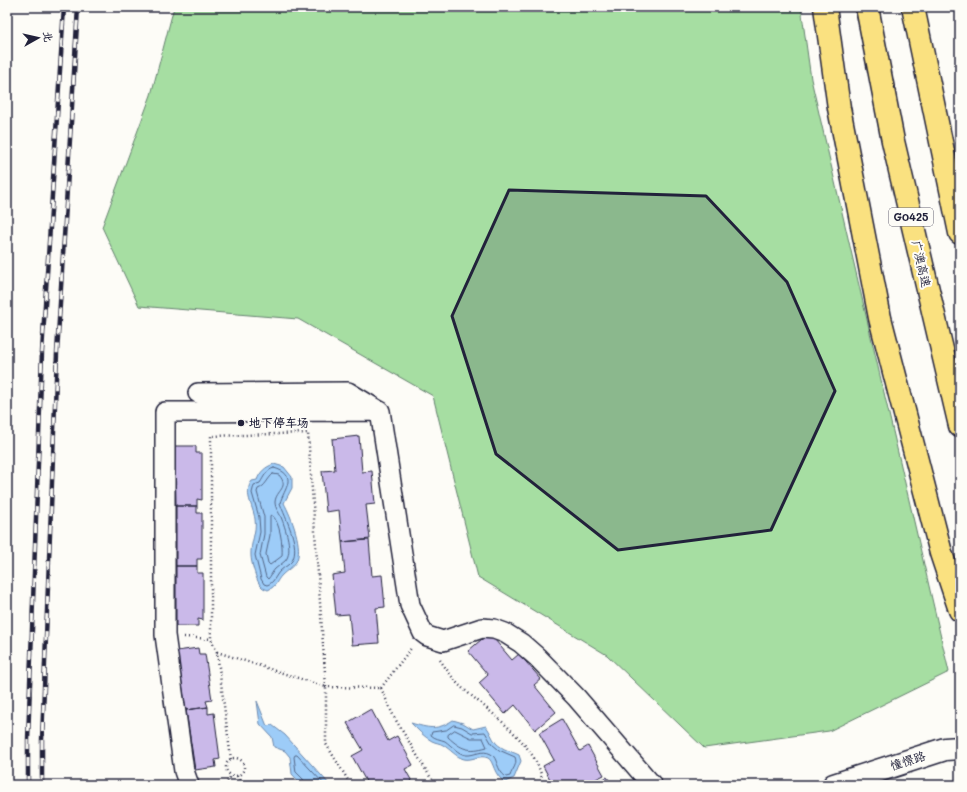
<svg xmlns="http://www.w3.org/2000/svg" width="967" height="792" font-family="Mali,'LXGW WenKai TC',sans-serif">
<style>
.green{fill:#a6dea2;stroke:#64806e}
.water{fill:#9dccf8;stroke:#6c88ac}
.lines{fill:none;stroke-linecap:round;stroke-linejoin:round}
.shore{stroke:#536687;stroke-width:1}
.building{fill:#cab9e9;stroke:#22223b}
.minor-casing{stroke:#22223b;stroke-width:22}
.tertiary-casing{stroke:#22223b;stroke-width:25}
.motorway-casing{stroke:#22223b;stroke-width:25}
.path{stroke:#22223b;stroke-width:2.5;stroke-dasharray:1 3;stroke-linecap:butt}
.minor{stroke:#fdfcf7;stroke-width:19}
.tertiary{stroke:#fdfcf7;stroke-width:22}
.motorway{stroke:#fae180;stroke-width:22}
.rail-casing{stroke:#22223b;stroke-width:4.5}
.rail{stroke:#fdfcf7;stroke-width:3;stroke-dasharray:9;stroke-linecap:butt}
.marked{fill:#22223b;fill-opacity:0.2;stroke:#22223b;stroke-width:3;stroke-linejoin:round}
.poi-dot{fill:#22223b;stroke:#fdfcf7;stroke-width:1.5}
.labels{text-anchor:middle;stroke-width:4;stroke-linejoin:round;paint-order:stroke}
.shield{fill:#fdfcf7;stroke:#646373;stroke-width:1}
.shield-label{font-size:11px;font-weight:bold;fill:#22223b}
.street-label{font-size:12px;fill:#22223b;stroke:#fdfcf7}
.poi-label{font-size:12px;font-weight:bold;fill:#22223b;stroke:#fdfcf7;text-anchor:start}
</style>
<rect width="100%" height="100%" fill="#fdfcf7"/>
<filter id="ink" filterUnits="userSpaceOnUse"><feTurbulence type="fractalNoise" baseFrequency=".025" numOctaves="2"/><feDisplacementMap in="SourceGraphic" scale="8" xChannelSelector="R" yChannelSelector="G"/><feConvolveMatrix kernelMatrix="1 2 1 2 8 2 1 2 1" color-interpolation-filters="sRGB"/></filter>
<g filter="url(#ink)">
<!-- green -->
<path class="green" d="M174,7H801L811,79L949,672L829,731L704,748L607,655L478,577L433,396L298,319L139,306L102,227L151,95Z"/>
<!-- water -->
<path class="water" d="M274,464L284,467L292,477V488L284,503C291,516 304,548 296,562C292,568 287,570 282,575C276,581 277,586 268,590C266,589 264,589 262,587C257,584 251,562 251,556C250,543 257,533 255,519C253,506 243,492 252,481L257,480C260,472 265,467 274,464Z
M257,701L267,726L272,725L285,735L330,785H302L292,774L290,757L285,751L274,747L272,737L260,724Z
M453,720L463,723L473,729L486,726C490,731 492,738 496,743C503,750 511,751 519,755L521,761L514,778L505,782C493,775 494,761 488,758C480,754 472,761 464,759C456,757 450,749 443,745C440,743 436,743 432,741C424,737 417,729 411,723C428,728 437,731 453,720Z"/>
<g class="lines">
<!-- shore -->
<path class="shore" d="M274,468C299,475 284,489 280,503C285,518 301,546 292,561C288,566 284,567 280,571C275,576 274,583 267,585L264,584L261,579L255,555L260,532L259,517L252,493L254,485L260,483C264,477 266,470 274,468Z
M273,474L279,475C290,488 276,490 275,502C275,508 279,512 281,517C285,527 294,552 285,561C282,564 278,566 275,569C272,572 271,576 268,579L266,577L260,555L264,534V517L257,492L258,489C266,486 267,479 273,474Z
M272,515C280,522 283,545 282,556L270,565L268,563L266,554L270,535V516Z
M454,725L462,727L472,733L485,732L492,744L499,750L515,757C518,765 512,769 510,776L506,777C496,770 498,758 491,754C482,749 474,756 466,755C458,754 452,746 445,741C440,739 435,739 431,735L432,732L446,730Z
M455,730L471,738H483L487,747C469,752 462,750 448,737V735Z
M305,785L303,779L296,772L294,757L295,755H297L325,785"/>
</g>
<!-- building -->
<path class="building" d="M359,436L362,472L372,471L375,504L366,505L370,539L342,542L339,510L326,512L322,471L335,470L332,439Z
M175,446H196V453H202V500L197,499V506H176Z
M176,506H197V513H202V559H197V566H176Z
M369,540L372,576L382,575L385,607L376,608L379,643L352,645L349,614L336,615L332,575L345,573L342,542Z
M176,566H197V573H203V620L198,619V626H176Z
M489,633L512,660L519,654L541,679L534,685L556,712L535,730L515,705L505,714L479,683L488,675L468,651Z
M198,648L199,654H205L212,700L206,701L208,707L186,710L177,651Z
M208,707V714L214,713L220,759L215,760L216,767L195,770L186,710Z
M371,709L388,741L397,736L413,765L405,769L414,785H368L352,756L363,750L347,723Z
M562,719L580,751L588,746L604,775L596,779L600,785H553L543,766L554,760L539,733Z
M607,777L612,785H593L598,782Z"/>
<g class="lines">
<!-- minor casing -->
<g class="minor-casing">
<path id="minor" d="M198,393L348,392L379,411
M189,785L184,771L165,635V412L380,411L410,605L423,633L427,636L443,641L482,628L494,629L505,633L521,643L537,657L576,697L652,785"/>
</g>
<!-- tertiary casing -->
<g class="tertiary-casing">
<path id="tertiary" d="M834,785L945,749L960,748"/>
</g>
<!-- motorway casing -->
<g class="motorway-casing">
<path id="motorway" d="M825,7L839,108L880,318L941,553L960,610
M867,7L893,141L960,426
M913,7L960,233"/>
</g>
<!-- path -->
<path class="path" d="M184,637L211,639
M217,652L326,687V744L351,785
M440,660C446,668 452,678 459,685C484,708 544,748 542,785
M381,688L412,647
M226 767a9 9 0 1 1 18 0a9 9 0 1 1-18 0Z
M231,759L217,652L211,639V436L308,433L326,687L381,688L394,717L435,785
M237,776L242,785
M225,785L231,776"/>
<!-- minor -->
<use href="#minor" class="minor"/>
<!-- tertiary -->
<use href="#tertiary" class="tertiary"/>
<!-- motorway -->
<use href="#motorway" class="motorway"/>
<!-- rail casing -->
<g class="rail-casing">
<path id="rail" d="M28,785V740L42,352L64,7
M42,785V740L57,353L78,7"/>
</g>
<!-- rail -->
<use href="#rail" class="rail"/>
</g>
</g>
<!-- marked area -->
<path class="marked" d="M509,190L706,196L787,282L835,391L771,530L618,550L496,454L452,316Z"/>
<!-- markers -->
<circle class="poi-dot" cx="241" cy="423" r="4"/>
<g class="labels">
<!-- shield labels -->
<rect class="shield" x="889" y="208" width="44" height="18" rx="3"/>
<g class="shield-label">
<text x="911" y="221">G0425</text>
</g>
<!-- street labels -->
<g class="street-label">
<text transform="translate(921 264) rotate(77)" y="4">广澳高速</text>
<text transform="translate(908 761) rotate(-18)" y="4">憧憬路</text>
</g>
<!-- poi labels -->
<g class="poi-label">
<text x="249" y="427">地下停车场</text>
</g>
</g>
<!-- margin -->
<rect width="967" height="792" fill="none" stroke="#fdfcf7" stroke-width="24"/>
<rect x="12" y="12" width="943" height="768" fill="none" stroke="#22223b" stroke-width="1.5" filter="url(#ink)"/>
<!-- north arrow -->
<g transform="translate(38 38) rotate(82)" stroke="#fdfcf7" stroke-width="3" paint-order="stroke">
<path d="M0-3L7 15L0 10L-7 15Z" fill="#22223b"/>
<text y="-6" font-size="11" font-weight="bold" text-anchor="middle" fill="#22223b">北</text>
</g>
</svg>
